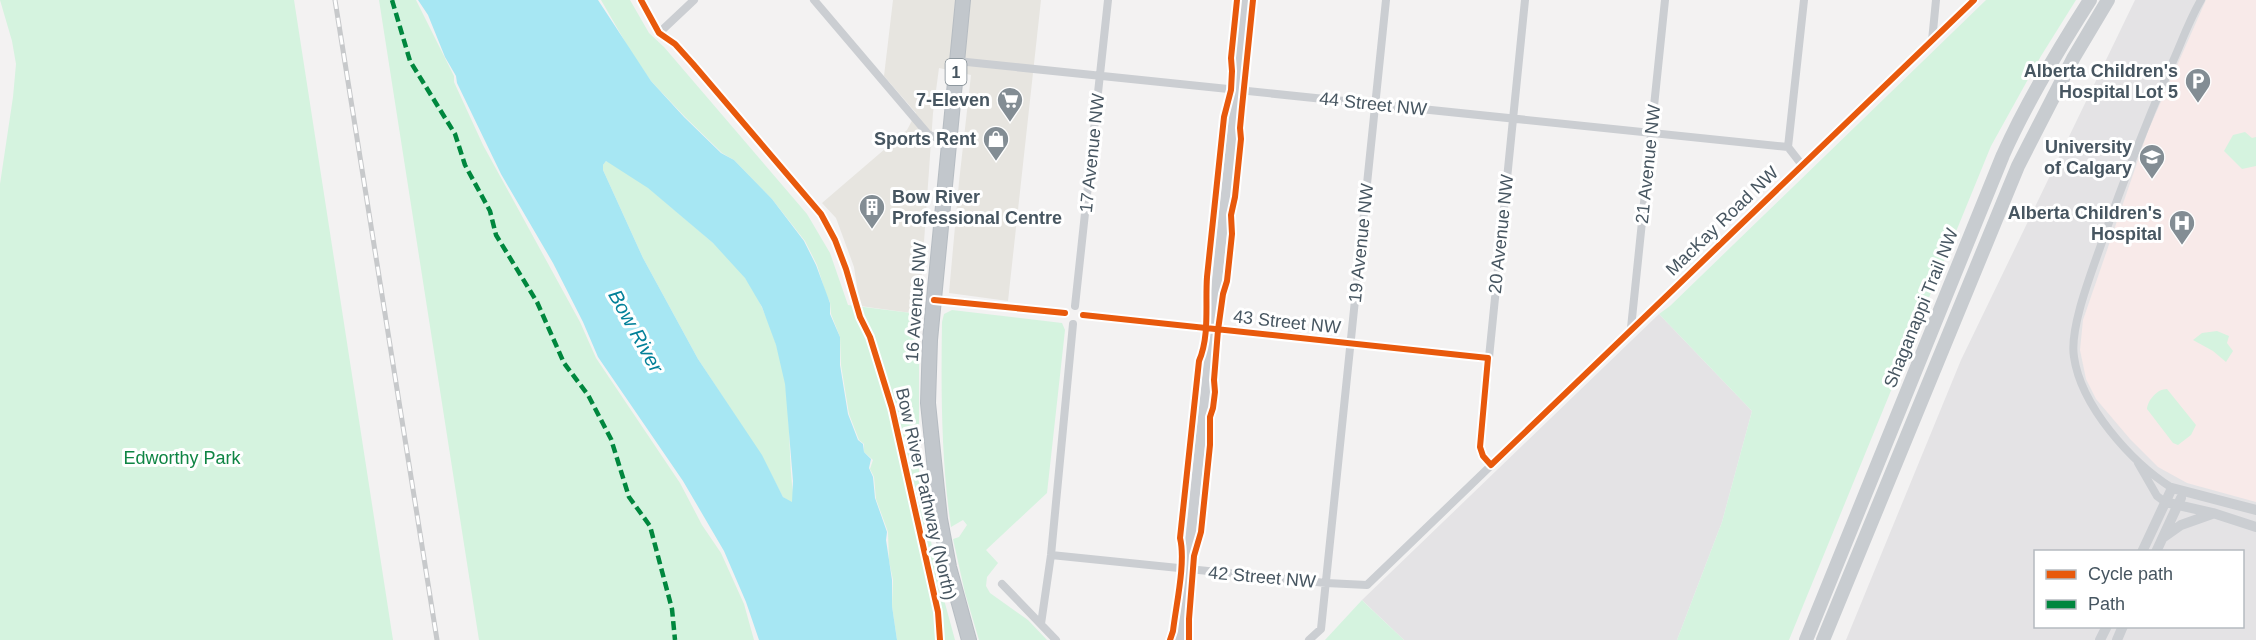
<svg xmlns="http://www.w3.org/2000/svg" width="2256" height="640" font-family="Arial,sans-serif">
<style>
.commercial{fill:#e7e5e0}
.education{fill:#e4e3e5;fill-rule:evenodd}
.medical{fill:#f8eae9}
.green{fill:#d5f3df}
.water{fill:#a7e7f3;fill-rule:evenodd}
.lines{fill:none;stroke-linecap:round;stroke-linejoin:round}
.trunk-casing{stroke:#b6bcc2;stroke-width:16}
.minor{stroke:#cbced2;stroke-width:8}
.tertiary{stroke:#cbced2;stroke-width:10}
.primary{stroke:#c8ccd0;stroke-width:14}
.trunk{stroke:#c2c7cc;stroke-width:14}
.rail-casing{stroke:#c7c9cb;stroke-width:5}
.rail{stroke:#fff;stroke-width:3;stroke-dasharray:9;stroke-linecap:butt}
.quiet{stroke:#00873e;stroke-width:4.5;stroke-dasharray:9 4.5;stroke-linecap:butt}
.cycleway-casing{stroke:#fff;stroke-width:10}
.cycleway{stroke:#e8590c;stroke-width:6}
.labels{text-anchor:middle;stroke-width:6;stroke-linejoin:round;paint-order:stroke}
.shield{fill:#fff;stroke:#7e8990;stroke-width:1.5}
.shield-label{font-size:16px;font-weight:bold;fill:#475661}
.poi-label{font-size:18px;font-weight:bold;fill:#475661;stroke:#fff;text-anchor:end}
.street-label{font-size:18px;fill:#475661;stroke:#fff}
.park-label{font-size:18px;fill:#0f8544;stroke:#fff}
.water-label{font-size:20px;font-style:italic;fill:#038099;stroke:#fff}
</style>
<rect width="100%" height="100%" fill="#f3f2f2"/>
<!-- commercial -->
<path class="commercial" d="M893,0H1041L1008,301L949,293L959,182L971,75L939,68L933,113L919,314L860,306L854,267L836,218L822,203L907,130L916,113L884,76Z"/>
<!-- education -->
<path class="education" d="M2135,0H2256V640H1846L1961,360ZM2036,552H2242V626H2036Z
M1659,314L1752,411L1722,522L1677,640H1404L1362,600Z"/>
<!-- medical -->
<path class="medical" d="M2206,0H2256V502L2187,483L2158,467L2130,439L2096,399L2086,379L2080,350L2083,320L2148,131Z"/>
<!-- green -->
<path class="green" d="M0,0H294L393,640H0V184L13,97L16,64L12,41Z
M379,0H416L454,76V82L483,145L580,322L596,358L680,483L702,525L721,553L744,604L754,640H479Z
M601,0H630L649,33L664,47L807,214L830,253L848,305L919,314V476L937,574L955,640H897L892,606L893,580L889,561L888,532L876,499L874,477L870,469L873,460L864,452V444L859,440L849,414L841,365L840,337L831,314L830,302L826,294L817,265L805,241L772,199L734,160L722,153L685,117L651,81L631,52Z
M1986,0H2076L2041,56L1991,146L1789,640H1677L1722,522L1752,411L1659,314L1670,306Z
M2245,132L2252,138L2256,137V166L2242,169L2224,151L2233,135Z
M606,161C627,167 659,197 677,212C700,232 728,253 746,279C766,309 779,347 785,382C791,420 788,462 794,500L792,503L783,497L761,455L698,359L643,258L603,170V165Z
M952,310L1062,323L1065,330L1047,493L986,550L998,563L987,577L986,586L990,593L1028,620L1047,640H979L965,593L953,539L959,537L967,525L963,520L951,527C941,459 941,390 942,322L944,314Z
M2217,331L2229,336L2227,343L2233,351L2226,362L2213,351L2193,340L2202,333Z
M2167,389L2196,425L2191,435L2178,445L2173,443L2147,409C2148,400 2157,389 2167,389Z
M1362,600L1368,606L1404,640H1325Z"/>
<!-- water -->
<path class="water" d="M418,0H598L651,81L684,117L721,153L734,160L772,199L804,241L816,265L830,303V314L840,337V365L848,414L858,440L863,444L864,452L871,459L869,468L873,477L875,498L887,532L886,540L892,580V606L897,640H759L746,602L724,551L683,481L598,357L583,322L553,263L501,174L457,83L456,76L445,57L428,15ZM606,161L648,188L713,243L745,278L762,307L776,345L785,384L793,481L792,502L783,497L762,455L698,359L643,258L603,170V165Z"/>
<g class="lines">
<!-- trunk casing -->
<g class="trunk-casing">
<path id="trunk" d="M963,0L930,340L928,403L940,519L949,567L969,640"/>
</g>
<!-- minor -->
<path class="minor" d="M641,0L659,33L694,0
M814,0L928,134L949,144
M1932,41L1936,0
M957,61L1788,147
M1802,165L1788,147L1804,0
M934,300L1065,313
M1075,306L1108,0
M1083,315L1488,358
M1631,328L1665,0
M2138,463L2157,496L2165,502
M1491,465L1483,456L1480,447L1525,0
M2172,488C2131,462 2081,406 2074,357C2069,327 2093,269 2103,239C2123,182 2145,126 2169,70C2180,47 2188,22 2201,0
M1051,555L1326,583L1367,585L1974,0
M1002,584L1056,640
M1041,624L1051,555L1073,324
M1309,640L1321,629L1386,0"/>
<!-- tertiary -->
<path class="tertiary" d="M2165,502L2213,513L2256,527
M2164,537L2181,525L2212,514
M2142,552L2172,488L2256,510
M2156,552L2181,498
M1180,640L1246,0
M2100,640L2107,626
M2117,640L2123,626"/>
<!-- primary -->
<path class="primary" d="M1806,640L2003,155C2027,101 2058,50 2090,0
M1823,640L2018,166L2074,57L2108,0"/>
<!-- trunk -->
<use href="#trunk" class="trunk"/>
<!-- rail casing -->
<g class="rail-casing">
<path id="rail" d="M335,0L437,640"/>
</g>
<!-- rail -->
<use href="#rail" class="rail"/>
<!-- quiet -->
<path class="quiet" d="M392,0L410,61L455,134L465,165L490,211L496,235L537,302L564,363L588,395L611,439L629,497L650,526L672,609L675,640"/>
<!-- cycleway casing -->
<g class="cycleway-casing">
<path id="cycleway" d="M641,0L659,33L675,44L693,64L821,214L835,240L846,269L860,317L870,337L892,408L938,612L940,640
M934,300L1065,313
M1083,315L1488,358L1480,447L1483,456L1491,465L1974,0
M1170,640L1173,631C1176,605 1186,562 1180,538L1199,361C1210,335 1205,304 1207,277L1224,117L1231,90L1232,71L1231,58L1237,0
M1189,640V619L1194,556L1201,532L1210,445V417L1213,408L1215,392L1214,380L1218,330L1223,294L1227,281L1232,234L1231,215L1235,197L1241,139L1240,128L1242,107L1253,0"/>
</g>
<!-- cycleway -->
<use href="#cycleway" class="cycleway"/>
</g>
<!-- icons -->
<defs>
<g id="parking-pin" transform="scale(1.35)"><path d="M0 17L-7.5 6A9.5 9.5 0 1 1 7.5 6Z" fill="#838d94" stroke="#fff"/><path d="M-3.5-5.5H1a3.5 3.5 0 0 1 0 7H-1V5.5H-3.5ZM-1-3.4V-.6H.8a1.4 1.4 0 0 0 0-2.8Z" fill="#fff"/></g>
<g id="supermarket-pin" transform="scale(1.35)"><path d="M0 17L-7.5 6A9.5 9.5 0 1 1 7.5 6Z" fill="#838d94" stroke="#fff"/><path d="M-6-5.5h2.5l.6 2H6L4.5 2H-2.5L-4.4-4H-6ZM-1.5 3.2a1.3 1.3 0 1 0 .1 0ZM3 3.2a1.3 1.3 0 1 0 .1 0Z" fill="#fff"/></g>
<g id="shop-pin" transform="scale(1.35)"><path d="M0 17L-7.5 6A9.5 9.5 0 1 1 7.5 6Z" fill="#838d94" stroke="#fff"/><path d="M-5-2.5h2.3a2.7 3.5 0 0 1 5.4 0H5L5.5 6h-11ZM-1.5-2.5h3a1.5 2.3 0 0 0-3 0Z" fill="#fff"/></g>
<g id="university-pin" transform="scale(1.35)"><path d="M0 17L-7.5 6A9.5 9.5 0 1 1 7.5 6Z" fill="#838d94" stroke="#fff"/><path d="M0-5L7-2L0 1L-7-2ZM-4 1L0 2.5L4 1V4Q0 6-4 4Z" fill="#fff"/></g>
<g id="building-pin" transform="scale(1.35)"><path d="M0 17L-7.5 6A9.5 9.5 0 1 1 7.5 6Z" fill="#838d94" stroke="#fff"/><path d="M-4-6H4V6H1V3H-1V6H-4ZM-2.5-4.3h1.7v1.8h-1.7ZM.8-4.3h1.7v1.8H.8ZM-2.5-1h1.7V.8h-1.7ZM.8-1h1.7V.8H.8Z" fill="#fff"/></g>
<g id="hospital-pin" transform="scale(1.35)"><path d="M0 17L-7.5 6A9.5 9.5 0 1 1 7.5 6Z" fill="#838d94" stroke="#fff"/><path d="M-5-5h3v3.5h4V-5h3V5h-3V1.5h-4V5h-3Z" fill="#fff"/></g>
</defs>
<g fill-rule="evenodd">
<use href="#parking-pin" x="2198" y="81"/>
<use href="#supermarket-pin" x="1010" y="100"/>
<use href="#shop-pin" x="996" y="139"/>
<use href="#university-pin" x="2152" y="157"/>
<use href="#building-pin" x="872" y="207"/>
<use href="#hospital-pin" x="2182" y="223"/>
</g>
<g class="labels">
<!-- shield labels -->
<rect class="shield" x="945.5" y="59" width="21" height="26" rx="4.5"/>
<g class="shield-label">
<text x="956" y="78">1</text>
</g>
<!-- poi labels -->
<g class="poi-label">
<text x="2178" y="77">Alberta Children's<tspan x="2178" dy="21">Hospital Lot 5</tspan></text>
<text x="990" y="106">7-Eleven</text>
<text x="976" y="145">Sports Rent</text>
<text x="2132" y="153">University<tspan x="2132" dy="21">of Calgary</tspan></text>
<text x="892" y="203" text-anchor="start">Bow River<tspan x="892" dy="21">Professional Centre</tspan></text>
<text x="2162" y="219">Alberta Children's<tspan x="2162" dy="21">Hospital</tspan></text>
</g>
<!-- street labels -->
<g class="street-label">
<text transform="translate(1373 104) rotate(6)" y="6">44 Street NW</text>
<text transform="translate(1092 153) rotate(-84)" y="6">17 Avenue NW</text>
<text transform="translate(1648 164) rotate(-84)" y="6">21 Avenue NW</text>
<text transform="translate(1722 221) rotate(-44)" y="6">MacKay Road NW</text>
<text transform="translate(1501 234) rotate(-84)" y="6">20 Avenue NW</text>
<text transform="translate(1361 243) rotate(-84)" y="6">19 Avenue NW</text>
<text transform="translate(916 302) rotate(-86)" y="6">16 Avenue NW</text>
<text transform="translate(1921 308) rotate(-68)" y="6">Shaganappi Trail NW</text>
<text transform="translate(1287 322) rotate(6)" y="6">43 Street NW</text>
<text transform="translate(926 494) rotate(77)" y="6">Bow River Pathway (North)</text>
<text transform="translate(1262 577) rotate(5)" y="6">42 Street NW</text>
</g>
<!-- park labels -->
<g class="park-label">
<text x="182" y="464">Edworthy Park</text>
</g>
<!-- water labels -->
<g class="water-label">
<text transform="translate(636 331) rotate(61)" y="7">Bow River</text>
</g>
</g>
<!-- legend -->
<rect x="2034" y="550" width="210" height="78" fill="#ffffff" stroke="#b5bbc0" stroke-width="1.5"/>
<rect x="2046" y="570" width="30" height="9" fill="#e8590c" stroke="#b5bbc0" stroke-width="1.5"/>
<text x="2088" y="580" font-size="18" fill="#475661">Cycle path</text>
<rect x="2046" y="600" width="30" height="9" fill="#00873e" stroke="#b5bbc0" stroke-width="1.5"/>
<text x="2088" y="610" font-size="18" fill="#475661">Path</text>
</svg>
